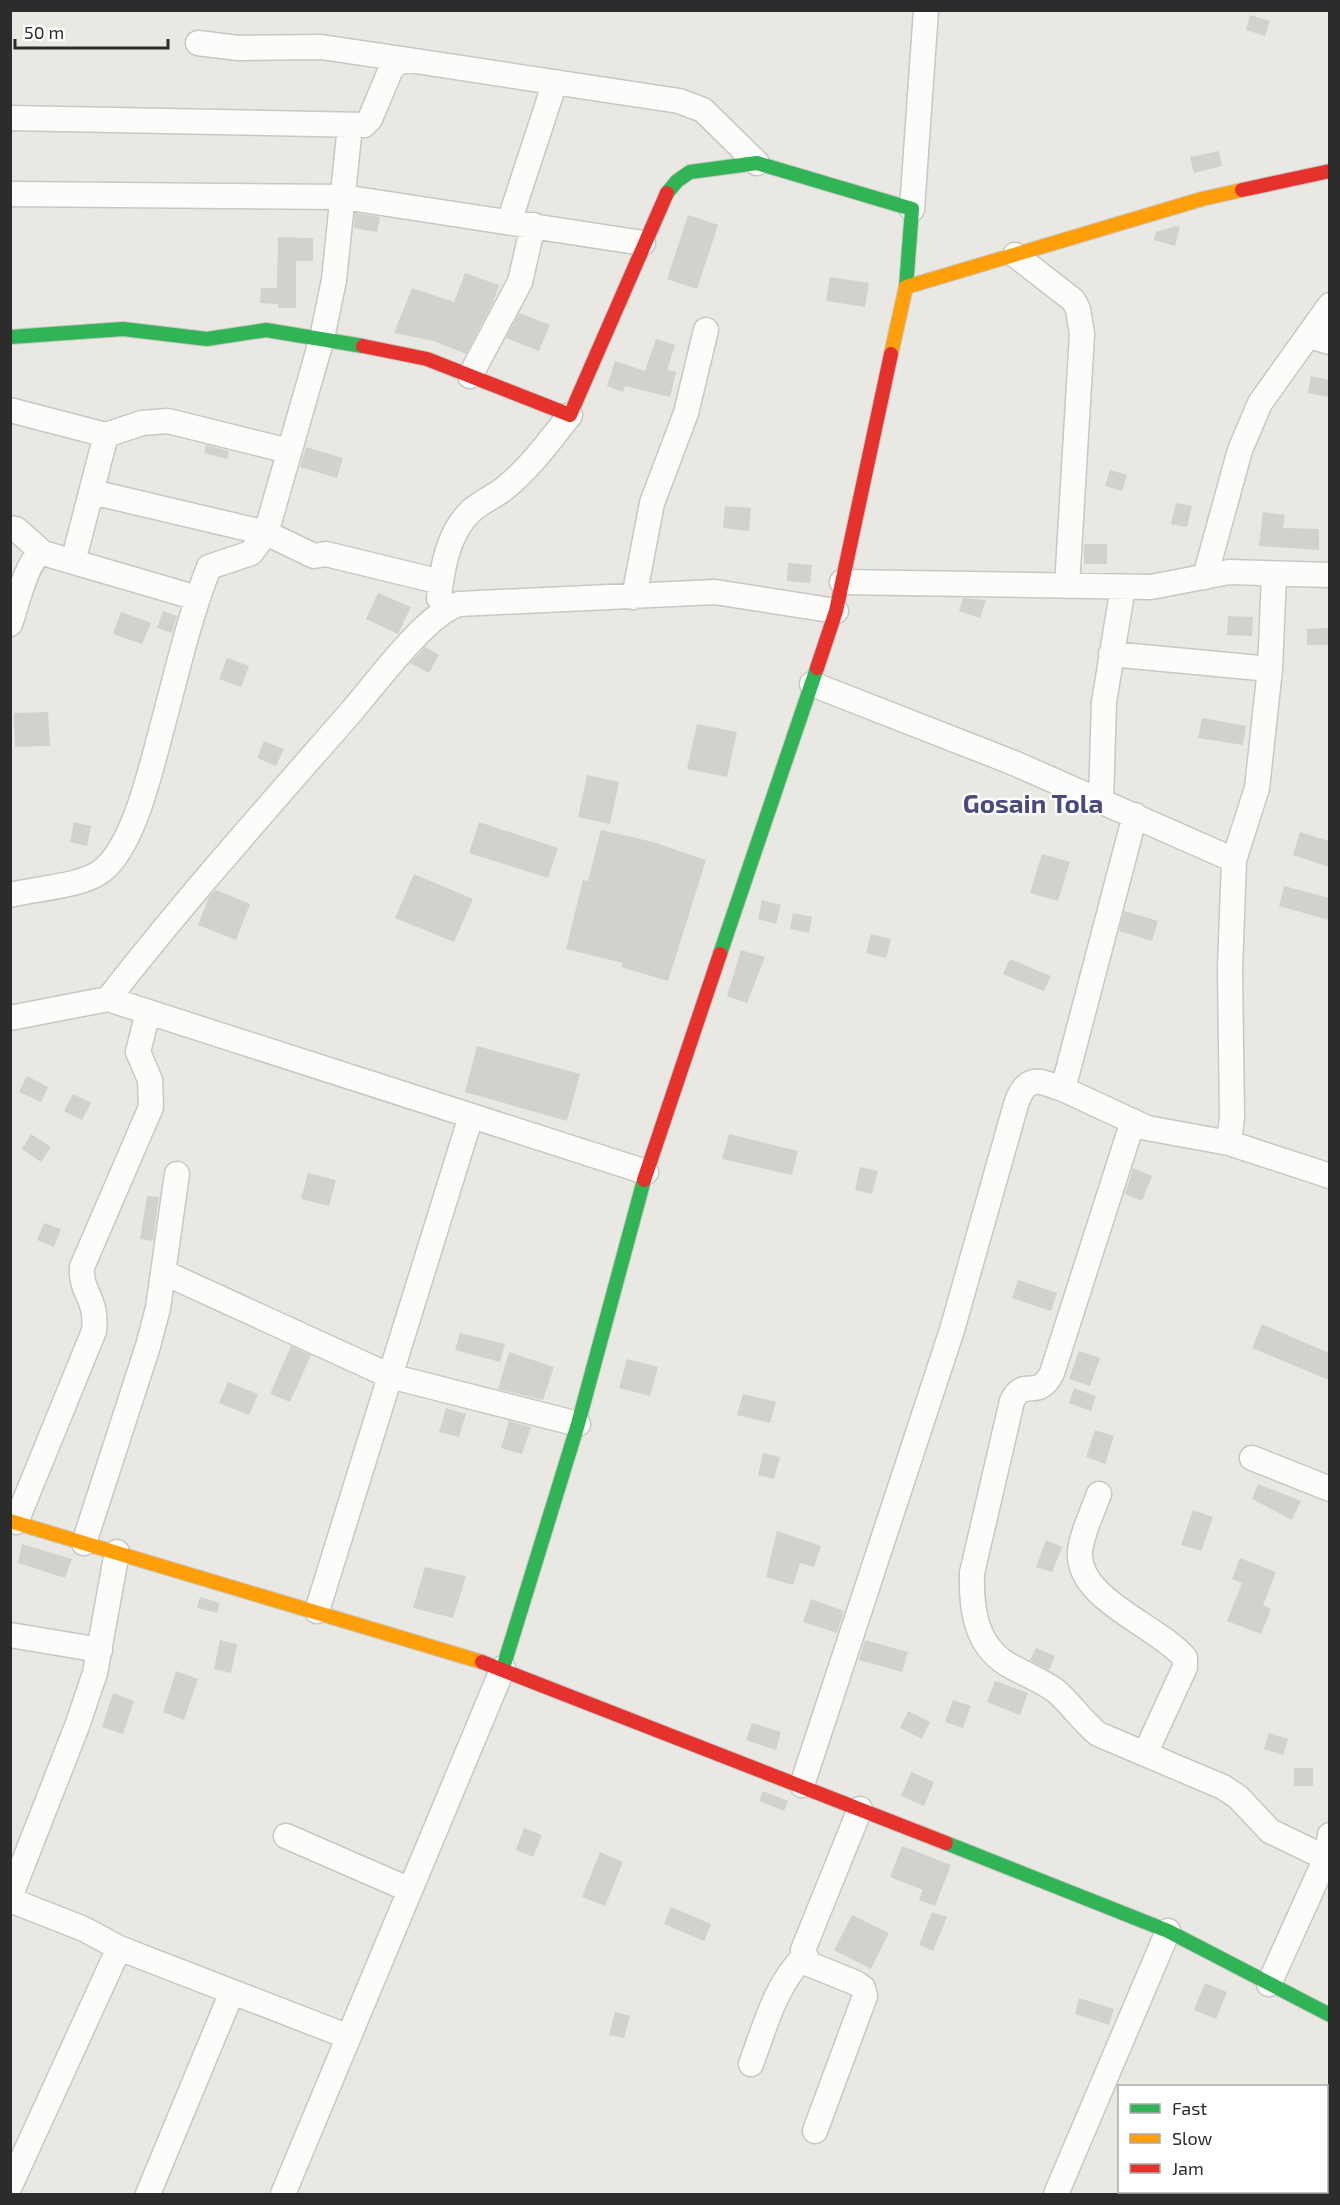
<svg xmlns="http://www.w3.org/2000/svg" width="1340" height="2205" font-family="'Exo 2',sans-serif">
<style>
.building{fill:#d3d1cc}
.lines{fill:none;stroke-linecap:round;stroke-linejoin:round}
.street-casing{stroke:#c8c7c7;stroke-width:27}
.fast-casing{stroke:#c8c7c7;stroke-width:16}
.slow-casing{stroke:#c8c7c7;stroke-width:16}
.jam-casing{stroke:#c8c7c7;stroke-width:16}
.street{stroke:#fcfcfb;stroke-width:24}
.fast{stroke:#30b455;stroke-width:14}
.slow{stroke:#ff9f0a;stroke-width:14}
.jam{stroke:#e5322d;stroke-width:14}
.labels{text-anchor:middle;stroke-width:4.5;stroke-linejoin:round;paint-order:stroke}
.quarter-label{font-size:26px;font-weight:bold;fill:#4b4a7f;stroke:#fff}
</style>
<rect width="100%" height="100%" fill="#eae8e2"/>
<!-- building -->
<path class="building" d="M1250,15L1270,21L1265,36L1246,30Z
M1219,151L1222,166L1194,173L1190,157Z
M355,213L380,217L377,232L354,228Z
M688,215L718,225L697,289L667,279Z
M1176,226L1180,227L1175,246L1154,240L1156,232Z
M278,237L313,238V261H296V308H278V304L260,303L261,288H277Z
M465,273L499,285L493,303L466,354L434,341L394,333L412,288L454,302Z
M830,277L869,283L865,307L826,301Z
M519,313L550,325L539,351L506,338Z
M656,339L675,345L667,370L676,372L670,397L625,386L623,392L607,386L615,361L645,371Z
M1311,376L1329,380V397L1308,393Z
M206,445L229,451L227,459L204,453Z
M306,447L343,458L337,478L300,467Z
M1110,470L1127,475L1122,491L1105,486Z
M1176,503L1192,506L1187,527L1171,524Z
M725,506L751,508L749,531L723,528Z
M1263,512L1285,515L1283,528L1319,529V550L1259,546Z
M1084,544H1107V564H1084Z
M788,563L812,565L810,583L787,581Z
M378,593L411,607L398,634L366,619Z
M963,598L986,600L980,618L959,611Z
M163,611L177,616L172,633L157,628Z
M121,612L151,623L142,644L113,634Z
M1228,616L1253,617L1252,636L1227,635Z
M1329,628V645H1307V629Z
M425,647L439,655L429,673L410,663Z
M227,658L249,666L241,687L219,679Z
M48,712L50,746L15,747L14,713Z
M1202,718L1246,726L1243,745L1198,738Z
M697,724L737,732L727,777L687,769Z
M264,741L284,749L276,766L257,758Z
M587,775L619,782L610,824L578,817Z
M74,822L91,826L87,846L70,842Z
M479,822L558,848L548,878L469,853Z
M601,830L653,842L706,860L668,981L621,967L623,963L566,949L583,880L588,881Z
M1300,832L1329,841V867L1293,855Z
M1042,854L1070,862L1058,901L1030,893Z
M414,874L473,899L454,942L395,918Z
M1284,886L1329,898V920L1279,906Z
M216,890L250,904L236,940L198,925L209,897Z
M762,900L781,905L776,924L758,919Z
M1124,911L1158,921L1152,941L1119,931Z
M793,913L812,917L809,933L790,929Z
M871,934L891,939L886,958L866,953Z
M741,950L765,957L747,1003L727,996Z
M1010,959L1051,976L1044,991L1003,974Z
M477,1046L580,1074L567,1121L465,1092Z
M27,1076L48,1087L41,1102L19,1092Z
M73,1094L91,1103L82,1120L64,1111Z
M31,1134L51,1147L41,1162L22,1149Z
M729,1134L798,1151L792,1175L722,1159Z
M860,1167L878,1171L872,1194L855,1190Z
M1133,1168L1152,1176L1142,1201L1125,1194Z
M308,1173L336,1180L329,1206L301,1199Z
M147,1196L159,1197L153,1241L140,1239Z
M44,1223L61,1229L54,1247L37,1240Z
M1018,1280L1057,1293L1051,1311L1012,1298Z
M1262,1324L1329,1353V1380L1252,1348Z
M460,1333L505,1344L500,1362L455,1350Z
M291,1346L311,1355L290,1402L270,1394Z
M1079,1351L1100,1358L1090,1386L1069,1379Z
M509,1352L554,1367L543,1400L498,1389Z
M627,1359L658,1367L650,1396L619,1388Z
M228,1382L258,1394L249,1415L219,1403Z
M1074,1388L1096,1396L1091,1411L1069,1403Z
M743,1394L776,1402L770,1423L737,1415Z
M446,1408L466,1414L459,1437L439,1432Z
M509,1421L531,1427L522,1454L501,1448Z
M1095,1430L1114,1436L1105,1464L1086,1457Z
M763,1453L780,1457L774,1479L758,1475Z
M1258,1484L1301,1501L1292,1520L1252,1499Z
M1193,1510L1213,1517L1201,1551L1181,1545Z
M777,1531L821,1546L814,1567L800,1563L793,1585L766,1577Z
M1046,1540L1062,1547L1052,1572L1036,1567Z
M22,1544L72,1559L65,1578L18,1563Z
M1240,1558L1276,1572L1263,1605L1271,1609L1261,1634L1227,1621L1242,1583L1232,1579Z
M425,1567L466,1576L453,1618L413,1608Z
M200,1597L220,1603L217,1613L197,1608Z
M811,1599L844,1611L837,1633L803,1622Z
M220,1640L237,1644L231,1673L214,1669Z
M865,1640L908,1652L902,1672L859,1660Z
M1036,1648L1055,1656L1049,1670L1030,1660Z
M176,1671L198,1679L184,1720L163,1712Z
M995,1681L1028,1693L1020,1715L987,1702Z
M113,1693L134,1701L123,1734L102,1727Z
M953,1700L971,1706L963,1728L945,1722Z
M908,1711L930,1722L922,1739L900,1728Z
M752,1723L781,1732L776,1750L746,1740Z
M1269,1733L1288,1739L1283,1755L1264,1749Z
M1294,1768H1313V1786H1294Z
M911,1772L934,1782L924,1806L901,1796Z
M763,1791L788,1801L784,1811L759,1801Z
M524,1828L542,1835L533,1857L516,1850Z
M902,1846L951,1865L935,1906L919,1900L923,1890L890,1877Z
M600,1852L623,1862L605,1906L582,1897Z
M671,1907L711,1924L704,1941L664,1924Z
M932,1912L947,1917L933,1951L919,1945Z
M852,1915L889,1933L871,1969L834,1950Z
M1205,1983L1227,1992L1216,2019L1194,2010Z
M1079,1998L1114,2009L1109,2025L1075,2014Z
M615,2012L630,2016L624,2038L609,2035Z"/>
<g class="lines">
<!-- street casing -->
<g class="street-casing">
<path id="street" d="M198,43L238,48L321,47L409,60
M10,118L364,125L370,119L391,69L397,63L409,60L679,101L703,110L757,163
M10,194L343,197L643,243
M912,209L926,10
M509,222L555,82
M1015,255L1073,300L1078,309L1082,334L1067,586
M1308,336L1330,342
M470,376L520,282L533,225
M10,410L106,435L142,423L168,421L289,451
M92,492L266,533L314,556L326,554L441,582
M10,528L16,529L43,553
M73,562L106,435
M1274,575L1270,669L1257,788L1234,860L1230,969L1232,1117L1229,1143L1330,1176
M1205,577L1240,450L1260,403L1330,305
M842,582L1151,587L1229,572L1330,575
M634,597L652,503L686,413L706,330
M439,598C442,569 448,533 470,512C480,502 494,497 505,488C531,467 550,440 570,415
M10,624C16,608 27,557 43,553L197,598
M1111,654L1270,669
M812,684L1014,763L1234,860
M1101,800L1104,702L1123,587
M1135,815L1063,1089L1147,1128L1229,1143
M10,895C36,888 82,887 103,870C135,844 152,764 163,724C177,672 189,618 209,567L251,553L266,533L322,338L334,280L350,126
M108,999L646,1172
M10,1018L108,999C185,900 269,806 351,712C376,683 426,614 459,604L715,592L836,611
M1133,1121L1052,1373C1037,1402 1024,1376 1012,1401L972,1573C971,1608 975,1644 1007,1664C1022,1673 1041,1680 1056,1691C1071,1704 1082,1721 1098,1734L1223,1787L1238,1797L1270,1831L1330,1860
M165,1273L390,1376L578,1424
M1252,1458L1330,1489
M1099,1494C1093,1511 1082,1532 1080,1551C1076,1599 1157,1625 1185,1658V1667L1145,1754
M16,1522L94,1331C98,1298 80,1293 82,1267L151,1107L150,1080L138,1052L148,1012
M84,1543L148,1346L158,1308L177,1174
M317,1611L471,1116
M10,1635L100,1650
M802,1785L952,1330L1017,1101C1028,1074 1039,1081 1063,1089
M286,1836L410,1890
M10,1897L77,1726L95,1673L117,1552
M10,1900L84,1929L119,1948L349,2037
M1269,1984L1326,1858L1330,1835
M751,2064C765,2027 775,1985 804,1957
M815,2131L865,1996L863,1988L856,1983L809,1964L803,1950L860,1809
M10,2186L119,1948
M148,2194L232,1992
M283,2194L503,1668
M1056,2194L1168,1931"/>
</g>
<!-- fast casing -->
<g class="fast-casing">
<path id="fast" d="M667,193L677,181L690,172L757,163L912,209L906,287
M10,337L123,329L207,339L266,330L363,346
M720,954L817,668
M503,1668L578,1424L644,1180
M946,1843L1168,1931L1330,2015"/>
</g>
<!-- slow casing -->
<g class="slow-casing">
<path id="slow" d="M891,354L906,287L1202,199L1242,190
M10,1521L482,1662"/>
</g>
<!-- jam casing -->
<g class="jam-casing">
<path id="jam" d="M1242,190L1330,171
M363,346L427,359L570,415L667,193
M817,668L836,611L891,354
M644,1180L720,954
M482,1662L946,1843"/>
</g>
<!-- street -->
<use href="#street" class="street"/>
<!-- fast -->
<use href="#fast" class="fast"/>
<!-- slow -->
<use href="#slow" class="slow"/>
<!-- jam -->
<use href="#jam" class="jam"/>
</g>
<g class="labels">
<!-- quarter labels -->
<g class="quarter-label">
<text x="1033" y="813">Gosain Tola</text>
</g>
</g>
<!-- border -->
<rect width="1340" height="2205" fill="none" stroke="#2c2c2c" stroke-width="24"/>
<!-- legend -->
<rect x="1118" y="2085" width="210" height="108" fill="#ffffff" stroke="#ababab" stroke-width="1.5"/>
<rect x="1130" y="2104" width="30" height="9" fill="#30b455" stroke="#ababab" stroke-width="1.5"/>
<text x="1172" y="2115" font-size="18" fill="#2c2c2c">Fast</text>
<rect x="1130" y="2134" width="30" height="9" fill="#ff9f0a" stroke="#ababab" stroke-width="1.5"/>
<text x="1172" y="2145" font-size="18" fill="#2c2c2c">Slow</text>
<rect x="1130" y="2164" width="30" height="9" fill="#e5322d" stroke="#ababab" stroke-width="1.5"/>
<text x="1172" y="2175" font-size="18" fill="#2c2c2c">Jam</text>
<!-- scale -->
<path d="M15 39v9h153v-9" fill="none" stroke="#2c2c2c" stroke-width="3"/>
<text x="24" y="39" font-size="18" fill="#2c2c2c" stroke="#ffffff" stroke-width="4.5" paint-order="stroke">50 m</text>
</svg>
